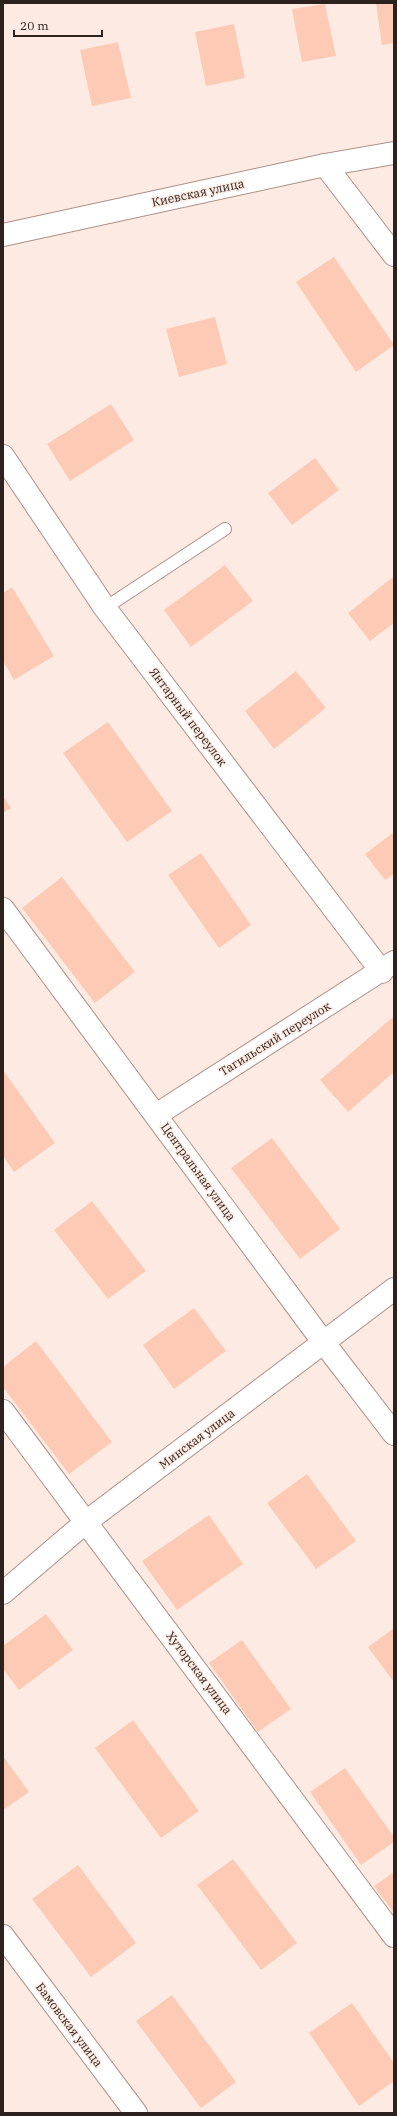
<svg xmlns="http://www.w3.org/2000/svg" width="397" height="2116" font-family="'IBM Plex Serif',serif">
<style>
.building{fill:#fdcbb5}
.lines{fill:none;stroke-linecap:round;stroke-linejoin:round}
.lane-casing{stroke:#af9186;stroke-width:14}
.street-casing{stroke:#af9186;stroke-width:24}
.secondary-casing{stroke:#af9186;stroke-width:24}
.lane{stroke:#fff;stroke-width:12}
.street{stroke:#fff;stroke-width:22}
.secondary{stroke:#fff;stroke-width:22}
.labels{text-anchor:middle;stroke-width:3;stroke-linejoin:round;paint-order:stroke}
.street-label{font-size:12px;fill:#2d221d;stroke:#fdeae3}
</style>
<rect width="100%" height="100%" fill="#fdeae3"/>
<!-- building -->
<path class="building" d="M394,3V43L382,45L376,4Z
M325,4L336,56L302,62L292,9Z
M234,24L245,78L206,86L195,32Z
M118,42L131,98L92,106L80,50Z
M334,257L394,345L356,372L296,282Z
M215,317L227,364L179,377L166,329Z
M111,404L134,440L70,481L47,444Z
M315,458L339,490L292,525L268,493Z
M225,565L253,601L191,647L164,610Z
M394,576V623L370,641L348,613Z
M12,587L54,656L14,680L3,661V593Z
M296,671L326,708L274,749L245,711Z
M108,722L172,811L127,842L63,753Z
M3,796L11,808L3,813Z
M394,832V874L385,880L365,854Z
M201,853L251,925L219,948L168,875Z
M62,877L135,972L95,1003L22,908Z
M394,1016V1072L348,1112L320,1080Z
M3,1070L55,1143L14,1172L3,1156Z
M272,1138L340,1229L300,1259L231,1168Z
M92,1201L146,1271L108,1299L54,1230Z
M194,1308L226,1351L174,1389L143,1345Z
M36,1341L112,1442L69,1474L3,1387V1367Z
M307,1474L356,1541L316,1569L267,1503Z
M209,1515L243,1564L177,1610L142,1561Z
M46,1614L73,1650L19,1690L3,1669V1646Z
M394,1628V1682L368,1647Z
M242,1640L291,1709L258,1732L209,1663Z
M133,1720L199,1811L161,1838L95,1748Z
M3,1756L29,1792L3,1810Z
M345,1768L394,1837V1842L361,1865L310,1792Z
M233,1859L297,1943L261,1970L197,1885Z
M78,1865L136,1943L91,1977L32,1899Z
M394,1872V1913L374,1886Z
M172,1995L236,2082L201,2108L136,2021Z
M352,2003L394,2063V2081L359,2106L309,2033Z"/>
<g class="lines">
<!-- lane casing -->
<g class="lane-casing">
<path id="lane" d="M105,608L225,529"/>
</g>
<!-- street casing -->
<g class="street-casing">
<path id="street" d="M3,235L325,165L394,153
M3,456L105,608L382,972
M3,909L324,1343L394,1434
M156,1115L394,962
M3,1411L394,1936
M3,1593L86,1522L394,1289
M3,1936L136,2113"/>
</g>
<!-- secondary casing -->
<g class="secondary-casing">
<path id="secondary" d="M325,165L394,255"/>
</g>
<!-- lane -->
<use href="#lane" class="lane"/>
<!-- street -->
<use href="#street" class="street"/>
<!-- secondary -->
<use href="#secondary" class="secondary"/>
</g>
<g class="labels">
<!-- street labels -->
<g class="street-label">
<text transform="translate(198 193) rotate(-12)" y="4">Киевская улица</text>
<text transform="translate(188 717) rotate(53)" y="4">Янтарный переулок</text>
<text transform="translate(275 1039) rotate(-32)" y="4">Тагильский переулок</text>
<text transform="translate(198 1172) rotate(54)" y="4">Центральная улица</text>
<text transform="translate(197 1439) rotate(-37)" y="4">Минская улица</text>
<text transform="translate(199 1673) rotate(53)" y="4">Хуторская улица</text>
<text transform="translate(69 2025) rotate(53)" y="4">Бамовская улица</text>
</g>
</g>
<!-- border -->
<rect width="397" height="2116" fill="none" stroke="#2d221d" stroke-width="8"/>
<!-- scale -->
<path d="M14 30v6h88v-6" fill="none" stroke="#2d221d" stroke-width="2"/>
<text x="20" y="30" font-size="12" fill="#2d221d" stroke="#fdeae3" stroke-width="3" paint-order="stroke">20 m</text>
</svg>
